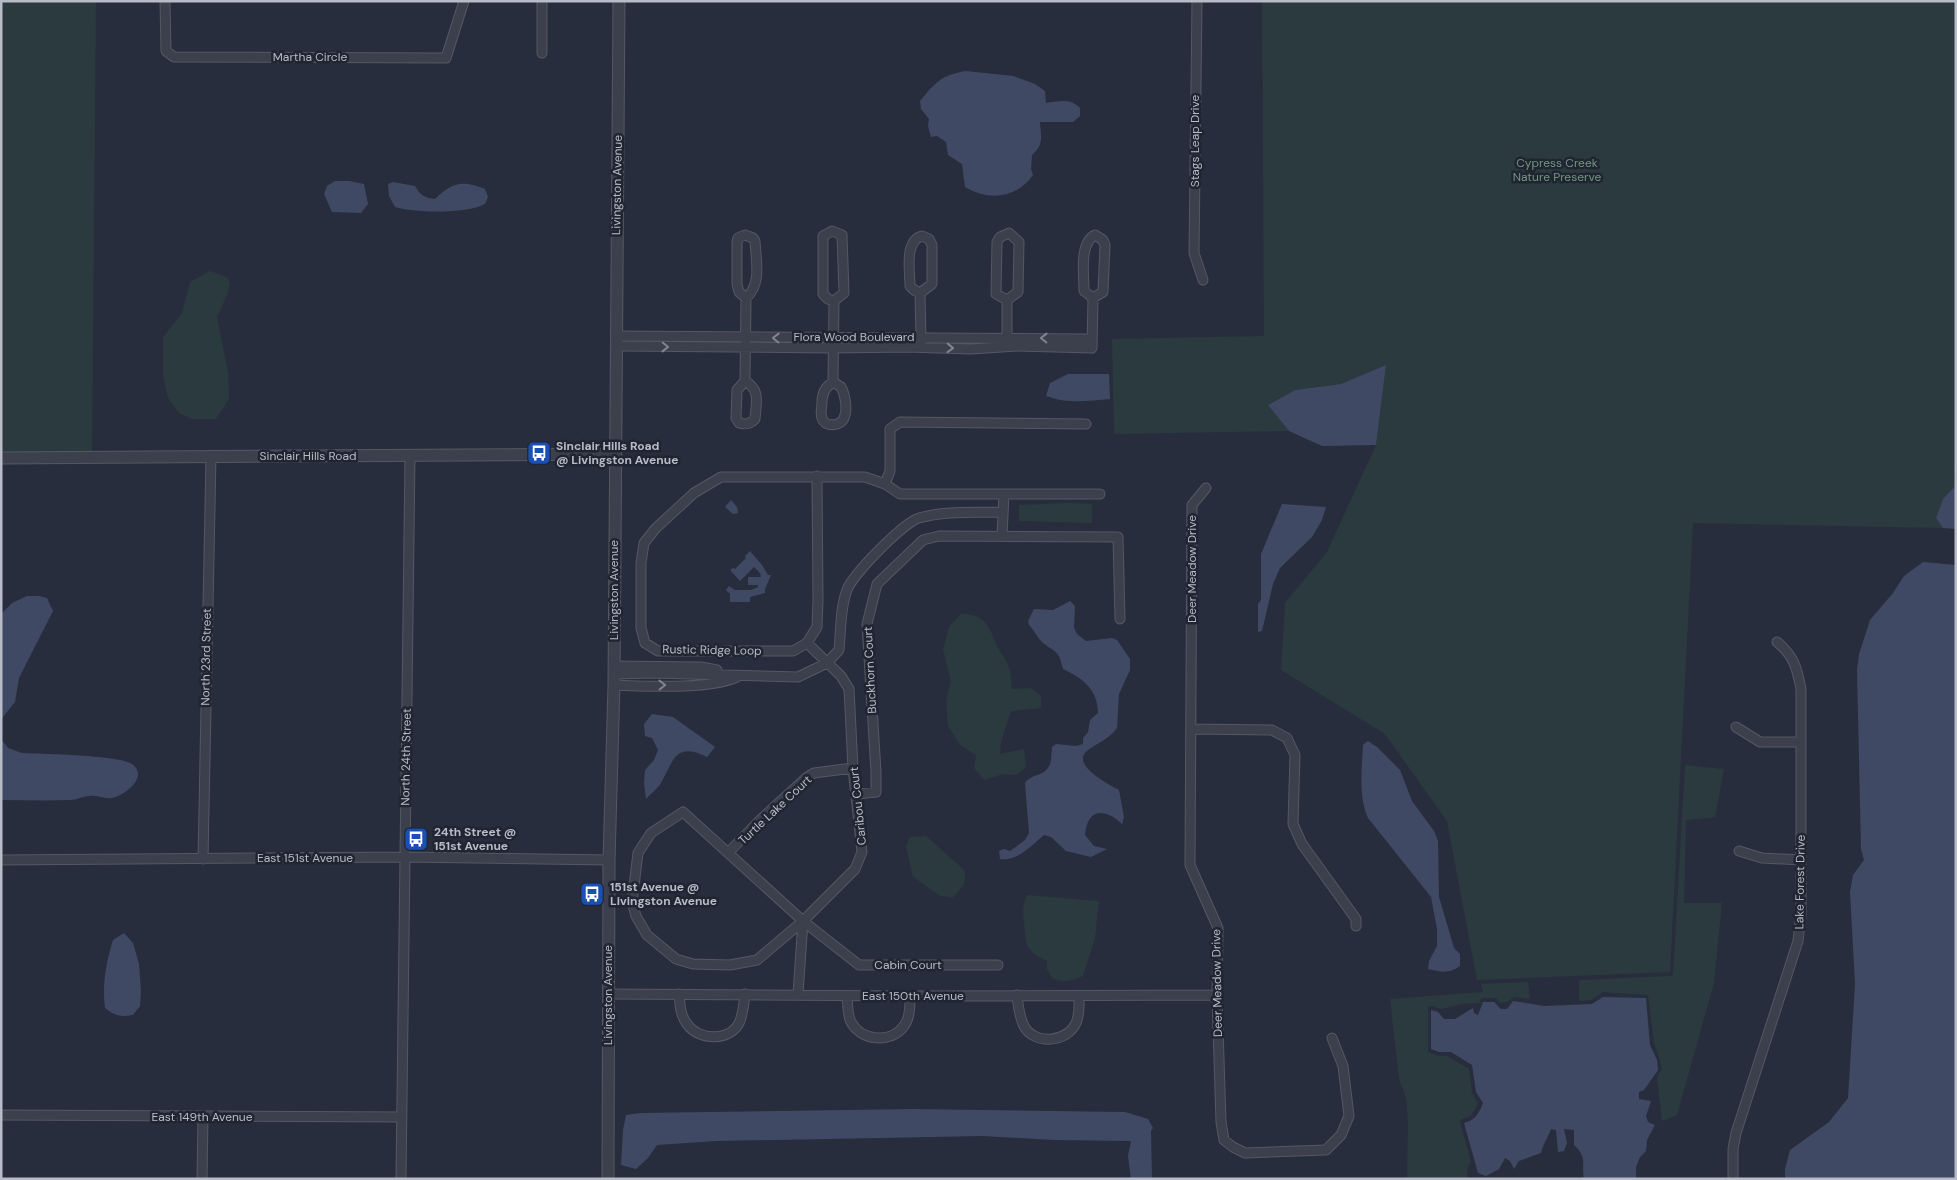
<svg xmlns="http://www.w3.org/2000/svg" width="1957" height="1180" font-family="'DM Sans',sans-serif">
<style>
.green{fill:#2b3a3f}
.water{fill:#404964}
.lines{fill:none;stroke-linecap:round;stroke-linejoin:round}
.minor-casing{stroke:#545865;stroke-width:11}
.tertiary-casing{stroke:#545865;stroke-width:13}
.minor{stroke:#3c404d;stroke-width:9}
.tertiary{stroke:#3c404d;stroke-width:11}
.oneway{stroke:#808491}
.labels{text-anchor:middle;stroke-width:5;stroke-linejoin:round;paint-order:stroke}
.street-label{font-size:12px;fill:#b8bbc8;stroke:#202532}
.park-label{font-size:12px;fill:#729680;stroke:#202532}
.poi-label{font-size:12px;font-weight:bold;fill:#b8bbc8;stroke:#202532;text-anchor:start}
</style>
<rect width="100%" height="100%" fill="#282d3d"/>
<!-- green -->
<path class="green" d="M1,1H96L92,452L1,458Z
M1262,1H1956V465L1954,474L1956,485L1943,499L1936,518L1943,528L1693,523L1670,972L1477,980L1447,821L1385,734L1281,670L1285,603L1327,552L1376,445L1386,365L1341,384L1295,390L1268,405L1289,431L1114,434L1112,339L1264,336Z
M210,271L227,277L230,284L227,295L217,317L228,373L229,399L216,419H192L179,413L168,398L163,376V337L182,313L190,282Z
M1069,503L1092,504V523L1019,521V505Z
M961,614C987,614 989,628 998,648C1001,654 1006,659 1008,665C1011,672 1011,681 1012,689L1031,688L1041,696V708L1011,711L1001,742L1000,754L1024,749L1026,767L1016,775L1003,774L984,780L974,768L976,755L960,745L948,726L947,714L946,701L951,681L943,649L949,627Z
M1685,765L1724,769L1715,817L1686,820L1684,903H1722L1714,983L1677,1115L1662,1121L1657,1077L1662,1069L1660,1060L1654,1043L1648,995L1603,992L1591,1000L1579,1001V980L1670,976L1673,975Z
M926,836L963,869C969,882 961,889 952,898L939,895L913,877L906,847L910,837Z
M1027,895L1099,901L1095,938L1083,976C1071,981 1064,983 1052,978L1047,969V961C1025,951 1026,945 1024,923C1023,911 1022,907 1027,895Z
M1528,982L1530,999L1514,997L1507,1002L1500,1003L1496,998H1482L1479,1003L1462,1004L1441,1009L1432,1006L1428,1007V1052L1439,1056H1447L1469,1069L1472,1092L1478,1104L1471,1116L1462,1119L1460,1122L1471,1162L1468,1165L1467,1175L1469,1179H1407L1408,1122L1406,1098L1399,1078L1390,999L1483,992L1481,984Z"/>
<!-- water -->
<path class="water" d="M966,71L1013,76L1035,84L1045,91L1046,103C1059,101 1071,98 1080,108V116L1073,122H1040C1041,138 1044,144 1032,155L1031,169L1033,175C1016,199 989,201 965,187L962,164L948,155L946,142L937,136L931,137L928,126L929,119L921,109L920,101C936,82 941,75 966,71Z
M335,181H349L364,184L368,204L361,213L332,212L324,194L327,186Z
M393,182L415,186C420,195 424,198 435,199C453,182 461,180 485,189L488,197L485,204C467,214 415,213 395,207L389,196L388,184Z
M1386,365L1376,445L1322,446L1289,431L1268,405L1295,390L1341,384Z
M1068,374H1109L1110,399C1088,401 1068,404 1046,396L1050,383Z
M1956,485V529L1943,528L1936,518L1943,499Z
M731,500L737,507L738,513L733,514L725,507Z
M1282,504L1326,507L1322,520L1312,537L1280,568L1273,584L1262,631L1258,632V604L1261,600V554Z
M750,551L762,565L768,575H771L765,589V593L750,597V602H730V594L726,590L729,586L735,590H751L758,587V585H748V577H761L760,573L754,567L740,581L730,570L733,568L735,569L746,558L745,556Z
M1923,562L1956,565V1179H1785V1169L1790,1150L1829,1122L1848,1098L1855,984L1850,892L1853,875L1864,860L1861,849L1857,670L1859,654L1870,620L1893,593L1904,576Z
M27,596H39L47,598L53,611L19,678L15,702L3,717L1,723V614L12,603Z
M1070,601L1075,606L1074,628L1077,634L1086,641L1112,638L1117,640L1130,659V670L1119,694L1117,728C1109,739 1099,742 1088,750C1069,764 1108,784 1119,790L1124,817L1122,824C1104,807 1087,809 1085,835L1094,846L1107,849L1091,857L1066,851L1051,837L1044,835C1032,845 1017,862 1000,859L999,851L1004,849L1010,851L1025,840L1029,833L1025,783C1032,773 1045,777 1050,764C1052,759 1051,753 1052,747L1056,744L1076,746L1083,744V738L1088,732L1090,720L1098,713C1098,689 1082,678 1063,669C1058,648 1056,654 1042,642C1036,636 1034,629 1027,623L1029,624L1028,621L1034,609L1053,610Z
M652,714L673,717L715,747L707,757C676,742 674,759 662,781C659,788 651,793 646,799L644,783L645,770L654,760L658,750L652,738L645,736L644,724Z
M1,739L8,748L22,753C42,754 119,755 132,764C149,776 126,795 112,798C104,799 97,795 89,796C83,796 77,800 70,800C47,801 24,800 1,800Z
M1368,741L1377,747L1400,770L1412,801L1434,831L1438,841L1439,897L1454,948L1460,954V966C1449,974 1440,972 1428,969L1429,961L1437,946V929L1431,897L1368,818C1358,796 1362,768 1363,745Z
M124,933L133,943L139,964L141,991L140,1006L133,1015C121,1017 115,1016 105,1008C102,984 106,963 113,940Z
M1603,997L1646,998L1650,1045L1657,1060L1658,1070L1644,1090L1639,1092V1099L1651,1101L1646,1116L1648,1122L1655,1125L1647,1140L1646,1151L1640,1157L1636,1167V1179H1584C1581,1163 1588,1158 1574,1145V1130L1564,1129L1567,1143L1564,1151L1558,1152L1556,1130L1551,1129C1548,1138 1543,1144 1541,1153L1519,1161L1514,1169L1510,1161L1505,1158L1499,1169L1486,1176L1478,1173L1464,1123C1475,1120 1479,1114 1483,1103L1476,1092L1472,1065L1451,1052H1439L1431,1049V1010L1438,1012L1444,1019H1455L1473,1008L1474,1013L1478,1015L1483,1002H1494L1501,1009H1507L1513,1001L1544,1006L1592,1004Z
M913,1109L1125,1112L1148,1119L1153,1128L1151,1131L1152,1179H1131L1128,1156L1131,1141L1054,1140L983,1136L716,1141L657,1145L648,1158L636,1169L621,1165L623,1130L626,1115L640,1113Z"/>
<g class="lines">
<!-- minor casing -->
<g class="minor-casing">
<path id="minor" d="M165,1L166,51L174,57L446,58L464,1
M1197,1L1194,253L1203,280
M542,53V1
M920,293L932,284V245L929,239L922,236C904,241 910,271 910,286L914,290L920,293L921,342
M1007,300L1018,292L1019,242L1009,233L1000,237L997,242L996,294L1007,300V344
M616,336L1092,339
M617,346L832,348L907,347L971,349L1017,346L1092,348L1093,298L1084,291C1084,275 1079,243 1095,235L1103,240L1105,245L1103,292L1093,298
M745,381C761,390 756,403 755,419C750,424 746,425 739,423L736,418L737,390L745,381L746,298L739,292L737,284V242L738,238L745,235L753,238L755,241C756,261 762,284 746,298
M833,382L841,387C845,394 848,410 844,418C841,426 825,428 822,418C820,414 822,407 822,402C822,393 825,387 833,382L834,301L828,299L823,294V236L832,231L842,235L844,293L834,301
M885,484L890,471V429L900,422L1086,424
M1206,488L1192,505L1190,865L1218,928L1217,995L1221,1122L1224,1140L1233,1147L1245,1153L1326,1150L1341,1135L1349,1116L1343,1066L1332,1038
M1002,535L1004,495
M807,643L817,627L818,601L817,476
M614,666L701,667L717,670
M614,674L653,673L798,677L827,663L839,650C841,631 840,608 847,590C852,575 904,522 919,518C946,510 976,513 1003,512
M614,685C646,686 709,690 737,677
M1736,727L1760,742H1800
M1192,729L1272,730L1287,738L1295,755L1293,824L1302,844L1356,919V926
M857,794L876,792V772L867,624L877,584L923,540L939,536L1118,537L1120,619
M1739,851L1762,858L1801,860
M728,853L760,820L806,778L814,773L853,768
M203,859L211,456
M1,860L405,857L609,860
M803,921L757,960L730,965L693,964L676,959L647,935L636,916L632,902L638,853L651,833L683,812L803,921L859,965H998
M608,994L910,996L1217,995
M679,994C680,1004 680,1015 687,1024C699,1041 731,1042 740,1021C743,1013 744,1003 745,994
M798,994L803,921L855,869L862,852L853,768L849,689L841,676L807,643L793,651H658L645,643L641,628V563L644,543L656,528L694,493L721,477H865L885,484L900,494H1100
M1017,995C1018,1005 1019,1016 1024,1026C1034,1045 1067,1043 1076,1023C1080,1014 1079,1006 1079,996
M847,996C848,1004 847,1014 851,1022C861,1041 891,1044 904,1026C910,1018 910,1006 910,996
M1,1115L402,1117
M202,1179L203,1117
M401,1179L410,456
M1733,1179V1149L1736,1133L1798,941L1801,915V689C1797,668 1794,656 1777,642"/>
</g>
<!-- tertiary casing -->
<g class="tertiary-casing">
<path id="tertiary" d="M1,458L615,454
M608,1179L609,860L614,685L619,1"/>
</g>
<!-- minor -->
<use href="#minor" class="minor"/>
<!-- tertiary -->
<use href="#tertiary" class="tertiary"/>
</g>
<!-- one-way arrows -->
<defs><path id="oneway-chevron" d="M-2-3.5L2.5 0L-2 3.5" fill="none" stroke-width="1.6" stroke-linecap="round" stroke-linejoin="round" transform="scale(1.25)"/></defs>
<g class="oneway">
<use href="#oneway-chevron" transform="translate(776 338) rotate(-179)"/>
<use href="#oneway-chevron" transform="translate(1044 338) rotate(-179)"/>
<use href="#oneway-chevron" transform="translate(665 347) rotate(1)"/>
<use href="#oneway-chevron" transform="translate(950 348) rotate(2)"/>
<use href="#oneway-chevron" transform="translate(662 685) rotate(-1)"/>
</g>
<!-- icons -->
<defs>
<g id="bus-square" transform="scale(1.25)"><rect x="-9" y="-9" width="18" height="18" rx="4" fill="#1a4fb4" stroke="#202532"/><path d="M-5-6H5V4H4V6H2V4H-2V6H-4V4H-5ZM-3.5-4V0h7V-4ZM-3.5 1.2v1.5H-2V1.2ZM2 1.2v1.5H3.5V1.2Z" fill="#fff"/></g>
</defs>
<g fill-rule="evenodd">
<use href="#bus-square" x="539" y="453"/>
<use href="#bus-square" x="416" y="839"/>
<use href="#bus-square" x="592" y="894"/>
</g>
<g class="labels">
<!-- street labels -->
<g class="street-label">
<text x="310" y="61">Martha Circle</text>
<text transform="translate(1195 141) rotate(-90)" y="4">Stags Leap Drive</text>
<text transform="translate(617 185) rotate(-89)" y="4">Livingston Avenue</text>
<text x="854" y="341">Flora Wood Boulevard</text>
<text x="308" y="460">Sinclair Hills Road</text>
<text transform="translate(1192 569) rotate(-90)" y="4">Deer Meadow Drive</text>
<text transform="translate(614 590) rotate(-90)" y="4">Livingston Avenue</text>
<text transform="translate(712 650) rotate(1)" y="4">Rustic Ridge Loop</text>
<text transform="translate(206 657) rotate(-89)" y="4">North 23rd Street</text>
<text transform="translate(870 670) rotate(-93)" y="4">Buckhorn Court</text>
<text transform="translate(406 757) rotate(-89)" y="4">North 24th Street</text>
<text transform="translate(858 806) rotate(-96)" y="4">Caribou Court</text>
<text transform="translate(775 810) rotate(-43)" y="4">Turtle Lake Court</text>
<text x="305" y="862">East 151st Avenue</text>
<text transform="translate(1800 882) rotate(-89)" y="4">Lake Forest Drive</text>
<text x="908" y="969">Cabin Court</text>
<text transform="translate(1217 983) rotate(-91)" y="4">Deer Meadow Drive</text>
<text transform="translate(608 995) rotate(-90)" y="4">Livingston Avenue</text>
<text x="913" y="1000">East 150th Avenue</text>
<text x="202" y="1121">East 149th Avenue</text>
</g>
<!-- park labels -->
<g class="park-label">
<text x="1557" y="167">Cypress Creek<tspan x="1557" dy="14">Nature Preserve</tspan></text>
</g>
<!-- poi labels -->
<g class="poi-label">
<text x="556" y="450">Sinclair Hills Road<tspan x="556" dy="14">@ Livingston Avenue</tspan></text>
<text x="434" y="836">24th Street @<tspan x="434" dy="14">151st Avenue</tspan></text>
<text x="610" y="891">151st Avenue @<tspan x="610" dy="14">Livingston Avenue</tspan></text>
</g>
</g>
<!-- border -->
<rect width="1957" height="1180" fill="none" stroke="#b8bbc8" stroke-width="5"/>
</svg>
